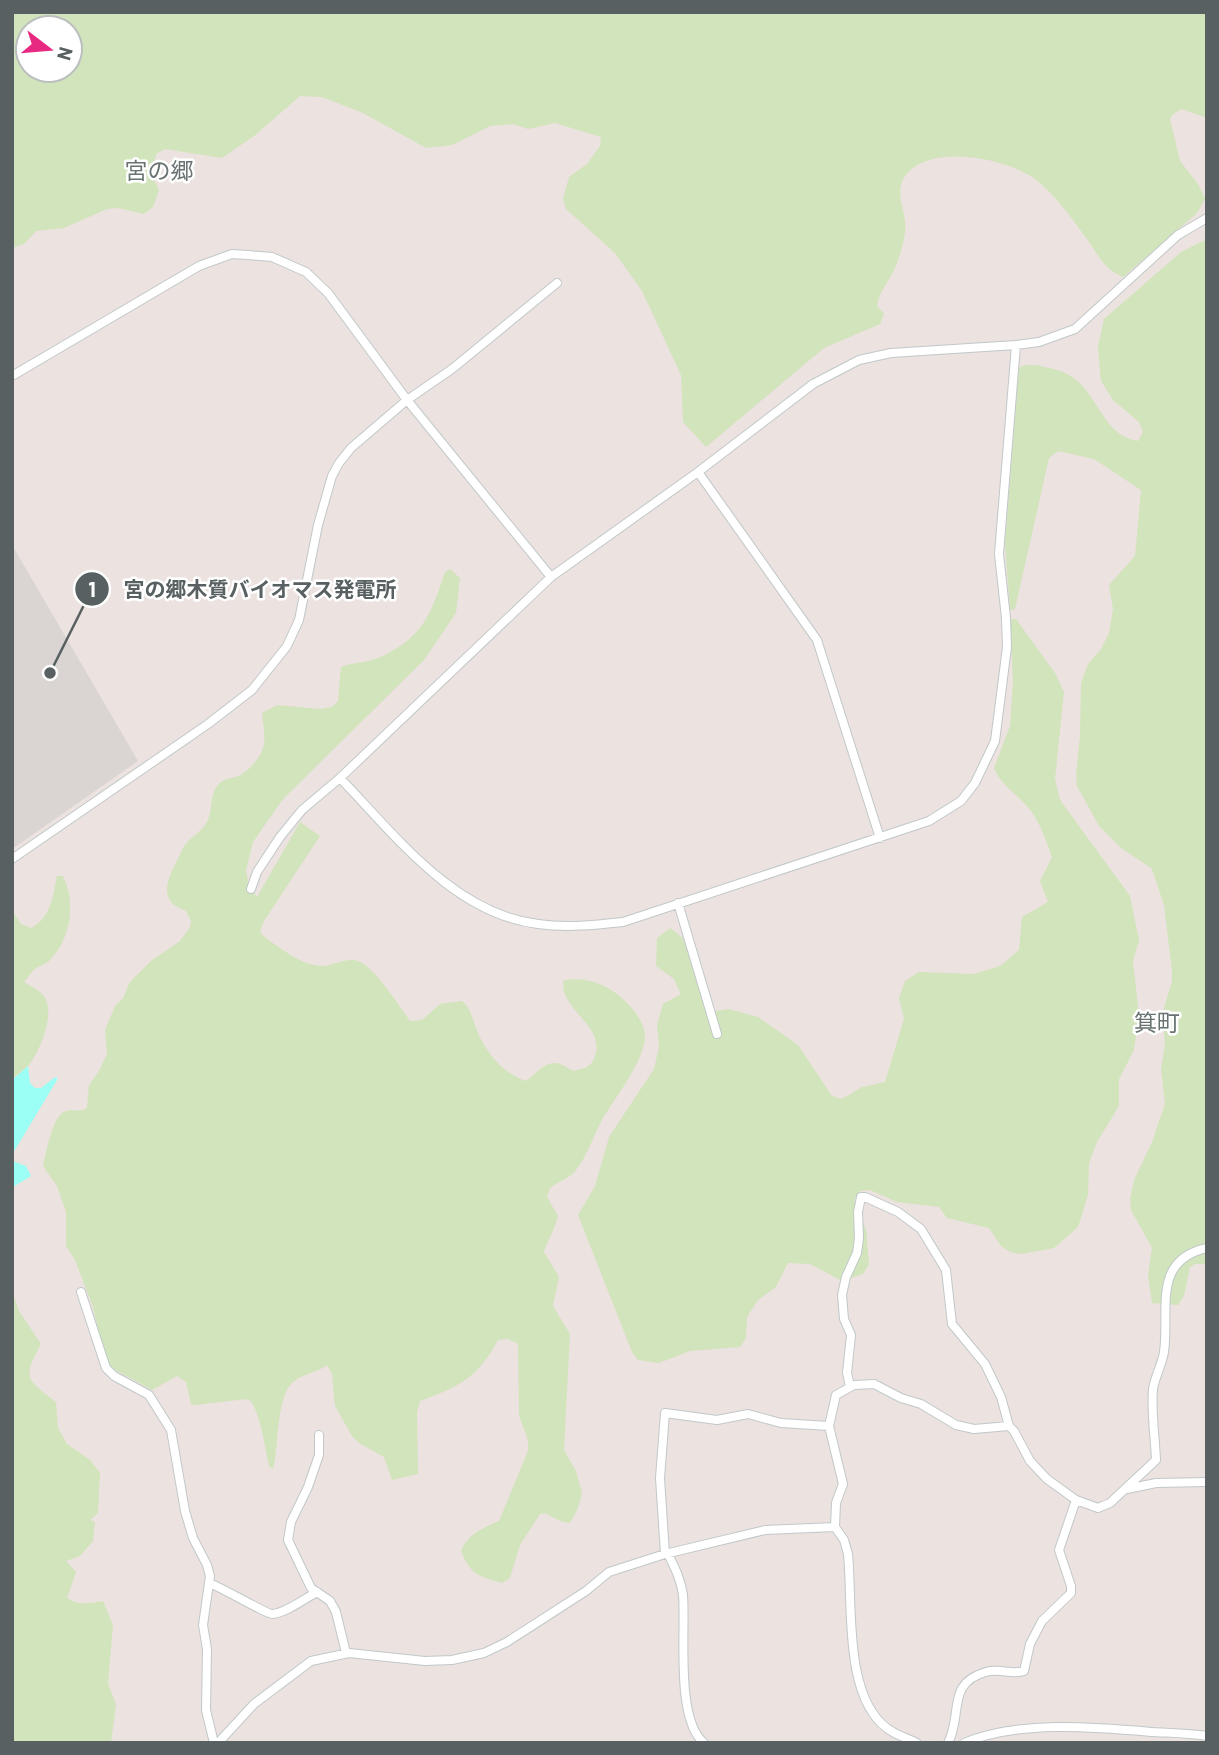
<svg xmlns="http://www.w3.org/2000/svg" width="1219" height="1755" font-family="Barlow,'Noto Sans JP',sans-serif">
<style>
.industrial{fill:#dad4d2}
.green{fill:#d1e4bb;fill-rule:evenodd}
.water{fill:#9cfff5}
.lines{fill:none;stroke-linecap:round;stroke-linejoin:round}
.minor-casing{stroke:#c1c8c9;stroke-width:10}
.minor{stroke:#fff;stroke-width:8}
.labels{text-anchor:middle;stroke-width:5;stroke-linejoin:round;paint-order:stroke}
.quarter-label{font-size:23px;fill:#697372;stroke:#fff}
.leader{fill:none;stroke:#586061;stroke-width:2.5}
.callout-dot{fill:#586061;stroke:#fff;stroke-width:2.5}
.mark-label{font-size:21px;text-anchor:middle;font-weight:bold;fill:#fff}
.callout-label{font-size:21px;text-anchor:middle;font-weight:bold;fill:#586061;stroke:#fff;stroke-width:5;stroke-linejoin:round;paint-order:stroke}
</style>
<rect width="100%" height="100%" fill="#ece2df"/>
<!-- industrial -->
<path class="industrial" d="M12,545L138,761L12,849Z"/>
<!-- green -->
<path class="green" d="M12,12H1207V118L1182,109L1173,114L1170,119L1180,161L1198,184L1205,199L1197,213L1123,277C1103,269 1097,252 1084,235C1071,217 1056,197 1039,182C1012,159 931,142 906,175C892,193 908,212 905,232C904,243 899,258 895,268C889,282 879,291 877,306L884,314L880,324L824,348L706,447L683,422L681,375L642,291L615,253L566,209L563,199L569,177L587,164L600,146L601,137L555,123L528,129L513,124L490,126L452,145L426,148L363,113L322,97L300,96L254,136L222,158L165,149L156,154L152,176L159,190L153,207L144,214L118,208L107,209L64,228L36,231L24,244L12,248ZM70,28V70H28V28Z
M1207,239V1264H1195L1190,1267L1184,1296L1178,1305L1152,1303L1148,1275L1152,1248L1131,1210L1130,1199L1134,1180L1152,1142L1165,1104L1161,1070L1165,1043L1162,1015L1172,981V971L1164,905L1153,872L1151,868L1121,848L1099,826L1077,786L1076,775L1080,736L1081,683L1088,664L1101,649L1109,633L1113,609L1109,585L1135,556L1141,490L1094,459L1058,451L1049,458L1015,609L1010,610L1005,543L1019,368C1026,363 1032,365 1040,366C1049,368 1060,370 1067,374C1098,389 1101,436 1138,441L1143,432L1139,422L1113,400L1101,381L1098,347L1104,319L1181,252Z
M450,569L460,578L456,613L424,660L283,799L253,842L246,870L249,887L257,897L300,822L320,836L264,921L260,931L263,936C281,948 299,965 322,966C334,966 348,956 360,962C375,968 400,1007 410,1021L422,1020L440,1004L462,1001C471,1009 471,1015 475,1025C483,1049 501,1073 526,1081C545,1067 549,1054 573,1071C583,1069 592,1067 595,1056C604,1030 572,1015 564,992C564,992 563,982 563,981C580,976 600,982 614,992C627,1001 644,1019 645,1035C645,1062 614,1098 601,1122C593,1137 587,1156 576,1170C569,1179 559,1181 550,1188L547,1197L558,1216C555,1229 548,1239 544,1252L559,1277L553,1306L570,1334L564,1450L576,1471L582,1493L578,1508L570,1523L560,1521L545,1513L540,1514L520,1545L510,1578L502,1583C478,1576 471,1575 461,1551C466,1535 485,1527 499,1521L528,1451C530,1436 522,1429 519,1414L518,1344L508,1339L498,1340C478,1378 458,1387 420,1401L417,1412L418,1474L392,1480L384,1457L359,1443L352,1436L335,1406L332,1374L327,1365C317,1373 301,1374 292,1383C276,1399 279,1446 273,1469L269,1466C264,1444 262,1420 251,1401L246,1399L196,1405L191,1404L186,1382L177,1376L152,1390L106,1365L93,1307L75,1260L66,1246V1212L57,1186L43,1166C46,1154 52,1117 64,1112C72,1108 79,1113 87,1108L89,1085L99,1071L107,1054L105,1030L115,1006L123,998L130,982L151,961L180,941L190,927L191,921L186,911C157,901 167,880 178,859C180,855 182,848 185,845C192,836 201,832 207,822C214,809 208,793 221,782C225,779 231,778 236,777C247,773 257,762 262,751C267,740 263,725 262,713L277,705L320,709L332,707L338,701L341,667C353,662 367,663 378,658C422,639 431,615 445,572Z
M1010,619H1016L1055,673L1064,692L1055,779L1060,800L1130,896L1139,940L1133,961L1139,1015L1134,1050L1119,1079V1106L1097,1142L1089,1163L1088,1195L1078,1227L1054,1248L1021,1254L1010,1252L1001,1246L989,1228L947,1218L939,1207L897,1202L870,1190L860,1191L854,1200L866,1230L869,1264L863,1274L842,1281L810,1264L788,1263L776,1287L758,1300L747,1317L746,1338L740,1347L690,1351L659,1363L638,1360L632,1352L578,1215L595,1186L609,1137L654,1069L659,1047L657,1025L663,1004L681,994L674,979L656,966L657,938L670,928L683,938L709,1012L729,1009L758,1017L798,1045L832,1096L842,1099L862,1087L885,1082L904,1019L899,998L905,981L919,972L974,974L1000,966L1019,950L1022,917L1048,902L1040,881L1052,857C1046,840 1041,825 1031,811C1019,795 1001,786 994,768L1010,726L1013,681Z
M57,876H63C76,902 71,939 50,960C46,964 39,966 35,969C31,972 28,978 24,982C30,986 39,990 43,995C57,1012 40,1050 29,1065C24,1070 17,1074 12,1080V910L21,924L31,928C51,918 53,896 57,876Z
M12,1291L19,1311L41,1344C22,1379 26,1379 56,1402L58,1428L67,1444L90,1460L100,1473L98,1513L90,1520L95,1522L93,1541L80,1556L66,1561L76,1572L67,1598C78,1606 91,1603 103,1601L113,1625L108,1684L116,1704L111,1743H12Z"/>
<!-- water -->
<path class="water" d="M28,1066L30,1083L35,1088H41L54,1078L57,1077V1080L13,1153V1161L26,1166L31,1176L13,1187L12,1080Z"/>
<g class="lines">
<!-- minor casing -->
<g class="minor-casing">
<path id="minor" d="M12,376L199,266L232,254L248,255L272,257L306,272L328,293L407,400L551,577
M698,472L817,640L880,838
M340,778C395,835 454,914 538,924C566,928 595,925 623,922L929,821L961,801L975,783L995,741L1007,647L1006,618L999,554L1016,345
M12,859L208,724L252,690L287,646L299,620L318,525L332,476L339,463L351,448L407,400L452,369L557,283
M251,889L257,872L280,837L302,810L340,778L551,577L698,472L813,384L859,360L891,353L1016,345L1039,342L1075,329L1178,235L1207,218
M678,903L717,1034
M81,1292L106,1368L114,1376L149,1395L171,1430L185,1511L193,1538L207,1565L210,1576L203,1625L207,1649L206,1710L214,1743
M850,1386L847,1373L851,1335L844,1319L842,1295L846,1277L857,1253L859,1238L858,1212L861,1197H865L898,1212L921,1229L946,1270L952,1324L985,1364L1001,1397L1009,1426
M319,1435V1455L308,1487L291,1522L288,1540L311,1588L330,1601L336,1612L346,1653
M1127,1489L1156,1483L1207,1482
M665,1554L660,1478L665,1413L717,1420L748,1414L781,1423L829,1426
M668,1554C675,1568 681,1580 683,1595C686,1630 675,1719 704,1743
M209,1583C221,1587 268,1615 273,1614C287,1612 304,1599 317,1592
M218,1743L254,1704L311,1661L349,1653L425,1661L452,1660L484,1653L507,1642L586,1591L609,1572L665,1554L765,1530L835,1527
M917,1743C907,1738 896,1735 888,1729C843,1697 853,1603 848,1554L844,1540L835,1527L836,1503L843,1484L829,1426L836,1395L854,1385L874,1384L901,1398L921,1404L956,1425L974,1429L1009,1426L1014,1431L1030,1461L1047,1479L1076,1500L1098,1508L1110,1503L1156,1460C1155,1437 1151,1412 1153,1389C1155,1376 1162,1365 1164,1352C1170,1311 1151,1260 1207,1248
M948,1743C963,1714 946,1683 986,1672C999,1668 1012,1675 1024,1671L1030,1644L1042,1621L1071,1593V1586L1059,1550L1076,1500
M964,1743C1019,1720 1094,1727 1153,1732C1171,1733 1189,1733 1207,1736"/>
</g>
<!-- minor -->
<use href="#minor" class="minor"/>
</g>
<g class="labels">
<!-- quarter labels -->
<g class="quarter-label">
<text x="159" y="179">宮の郷</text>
<text x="1157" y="1031">箕町</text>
</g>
</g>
<!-- callouts -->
<path class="leader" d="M50 673L92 589"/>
<g class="callout-dot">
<circle cx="50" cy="673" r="7"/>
<circle cx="92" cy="589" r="18"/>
</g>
<g class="mark-label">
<text x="92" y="597">1</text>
</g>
<g class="callout-label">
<text x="260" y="597">宮の郷木質バイオマス発電所</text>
</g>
<!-- border -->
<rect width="1219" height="1755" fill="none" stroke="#586061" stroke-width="28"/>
<!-- north arrow -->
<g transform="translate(49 49) rotate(106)"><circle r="33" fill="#ffffff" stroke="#bcbfc0" stroke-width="2"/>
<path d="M0-5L12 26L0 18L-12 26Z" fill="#e82981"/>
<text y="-10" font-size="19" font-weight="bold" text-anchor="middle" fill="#586061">N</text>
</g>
</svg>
